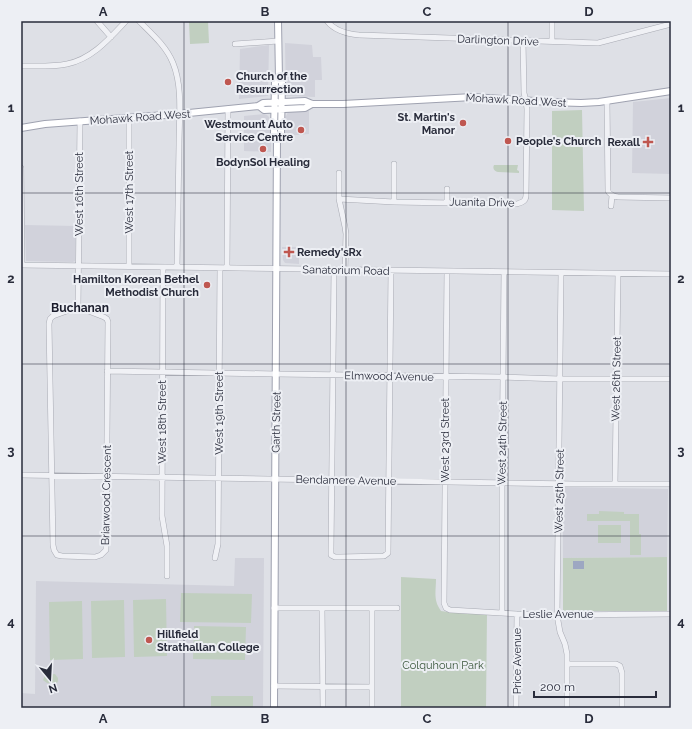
<svg xmlns="http://www.w3.org/2000/svg" width="692" height="729" font-family="Raleway,sans-serif">
<style>
.built{fill:#d1d2db}
.green{fill:#c1cfc0}
.water{fill:#9da7c2}
.lines{fill:none;stroke-linecap:round;stroke-linejoin:round}
.minor-casing{stroke:#a8aab3;stroke-width:6}
.major-casing{stroke:#9fa2b0;stroke-width:8}
.minor{stroke:#f0f1f5;stroke-width:5}
.major{stroke:#fff;stroke-width:6}
.grid{fill:none;stroke:#292c3b;stroke-width:1;stroke-opacity:0.55}
.poi-dot{fill:#bf5750;stroke:#edeff4;stroke-width:1.5}
.labels{text-anchor:middle;stroke-width:4;stroke-linejoin:round;paint-order:stroke}
.street-label{font-size:11px;fill:#292c3b;stroke:#edeff4}
.poi-label{font-size:11px;font-weight:bold;fill:#292c3b;stroke:#edeff4;text-anchor:start}
.park-label{font-size:11px;fill:#385539;stroke:#edeff4}
.neighbourhood-label{font-size:12px;font-weight:bold;fill:#1b1d2c;stroke:#edeff4}
.neatline{fill:none;stroke:#292c3b;stroke-width:1.5}
.grid-label{font-size:13px;text-anchor:middle;font-weight:bold;fill:#292c3b}
</style>
<rect width="100%" height="100%" fill="#dee0e6"/>
<!-- built -->
<path class="built" d="M285,43L312,45L313,57H321L322,80H315V97L286,96Z
M269,45L268,96L239,99L240,49Z
M671,98V174L632,173L633,102Z
M309,111V134L285,136V118L288,112Z
M264,114L267,115L269,117L271,121V152L244,151V116Z
M25,225L76,226L75,261L73,262L26,261Z
M282,247H299V264L285,263L283,260Z
M563,487L668,489L667,557L563,558Z
M235,558H264L263,708H21V693L35,694L36,581L234,586Z"/>
<!-- green -->
<path class="green" d="M208,21L209,43L190,44L189,22Z
M582,110L584,211L552,210V111Z
M494,165H518L517,170L519,171V173L498,172C495,171 492,169 494,165Z
M599,511L624,512V514H639V534H641V555H630V521H587V514H599Z
M598,525H621V543H598Z
M667,557V611H563V558Z
M401,577L436,579C436,592 433,600 441,611L448,612L487,614L486,708H401Z
M181,593L252,594L251,623L180,622Z
M166,599L167,656L134,657L133,600Z
M124,600L125,657L92,658L91,601Z
M82,601L83,659L50,660L49,602Z
M194,626L246,627L245,660L193,659Z
M55,674L58,678V681L57,683H47L43,680L45,675Z
M211,696H253V707H211Z"/>
<!-- water -->
<path class="water" d="M573,561H584V569H573Z"/>
<g class="lines">
<!-- minor casing -->
<g class="minor-casing">
<path id="minor" d="M97,21L111,37
M139,21C152,34 166,46 173,63C183,87 179,119 179,145C178,186 178,226 177,267
M327,21C334,30 348,34 359,35L598,43L671,24
M552,21V41
M235,44L278,41
M21,66C36,66 52,67 67,64C92,59 109,39 126,21
M607,101L608,191C610,195 613,196 618,197L671,198
M129,118V266
M21,168L22,265
M339,173V199L345,227L346,234L345,270
M339,199L394,202L517,204C523,202 526,201 526,195L527,109L526,101L524,93L523,41
M394,202V164
M447,202V189
M611,206L612,196
M21,265L671,274
M163,267L162,516L167,546V576
M227,268L228,109
M334,270L331,549V555L335,557H340L384,556L388,553L391,271
M447,271L444,603L446,608L450,610L517,614L554,615L671,614
M561,273L557,615L560,632L565,644L567,654V708
M78,307L104,317L107,319L108,322L106,550L101,555L95,557L62,556L57,555L54,550L53,545L49,324L50,319L53,316L78,307L80,121
M107,371L276,374L503,377L560,379H671
M21,475L576,484H671
M615,484L618,274
M215,558L218,544L220,268
M274,608H397
M322,608L323,708
M502,613V482L504,272
M567,664H616L620,666L622,673V708
M274,686L372,687
M372,708V608
M516,708L517,614"/>
</g>
<!-- major casing -->
<g class="major-casing">
<path id="major" d="M259,106L264,110L305,108L312,104
M21,128L45,124L179,114L258,106L263,103L305,101L312,104H343L473,97L549,102L581,103L599,102L671,91
M277,136L281,133L282,82L279,79L278,21
M274,708L277,136L274,133L275,82L279,79"/>
</g>
<!-- minor -->
<use href="#minor" class="minor"/>
<!-- major -->
<use href="#major" class="major"/>
</g>
<!-- grid -->
<path class="grid" d="M184,21V708M346,21V708M508,21V708M21,193H671M21,364H671M21,536H671"/>
<!-- markers -->
<g class="poi-dot">
<circle cx="228" cy="82" r="4"/>
<circle cx="463" cy="123" r="4"/>
<circle cx="301" cy="130" r="4"/>
<circle cx="508" cy="141" r="4"/>
<path d="M646 136h4v4h4v4h-4v4h-4v-4h-4v-4h4z"/>
<circle cx="263" cy="149" r="4"/>
<path d="M287 246h4v4h4v4h-4v4h-4v-4h-4v-4h4z"/>
<circle cx="207" cy="285" r="4"/>
<circle cx="149" cy="640" r="4"/>
</g>
<g class="labels">
<!-- street labels -->
<g class="street-label">
<text transform="translate(498 40) rotate(2)" y="4">Darlington Drive</text>
<text transform="translate(516 100) rotate(3)" y="4">Mohawk Road West</text>
<text transform="translate(140 117) rotate(-4)" y="4">Mohawk Road West</text>
<text transform="translate(129 192) rotate(-90)" y="4">West 17th Street</text>
<text transform="translate(79 194) rotate(-90)" y="4">West 16th Street</text>
<text transform="translate(482 202) rotate(1)" y="4">Juanita Drive</text>
<text transform="translate(346 270) rotate(1)" y="4">Sanatorium Road</text>
<text transform="translate(389 376) rotate(1)" y="4">Elmwood Avenue</text>
<text transform="translate(616 379) rotate(-89)" y="4">West 26th Street</text>
<text transform="translate(219 413) rotate(-90)" y="4">West 19th Street</text>
<text transform="translate(162 422) rotate(-90)" y="4">West 18th Street</text>
<text transform="translate(276 422) rotate(-89)" y="4">Garth Street</text>
<text transform="translate(445 440) rotate(-90)" y="4">West 23rd Street</text>
<text transform="translate(502 443) rotate(-89)" y="4">West 24th Street</text>
<text transform="translate(346 480) rotate(1)" y="4">Bendamere Avenue</text>
<text transform="translate(559 491) rotate(-89)" y="4">West 25th Street</text>
<text transform="translate(106 495) rotate(-89)" y="4">Briarwood Crescent</text>
<text x="558" y="618">Leslie Avenue</text>
<text transform="translate(517 661) rotate(-90)" y="4">Price Avenue</text>
</g>
<!-- poi labels -->
<g class="poi-label">
<text x="236" y="80">Church of the<tspan x="236" dy="13">Resurrection</tspan></text>
<text x="455" y="121" text-anchor="end">St. Martin's<tspan x="455" dy="13">Manor</tspan></text>
<text x="293" y="128" text-anchor="end">Westmount Auto<tspan x="293" dy="13">Service Centre</tspan></text>
<text x="516" y="145">People's Church</text>
<text x="640" y="146" text-anchor="end">Rexall</text>
<text x="263" y="166" text-anchor="middle">BodynSol Healing</text>
<text x="297" y="256">Remedy'sRx</text>
<text x="199" y="283" text-anchor="end">Hamilton Korean Bethel<tspan x="199" dy="13">Methodist Church</tspan></text>
<text x="157" y="638">Hillfield<tspan x="157" dy="13">Strathallan College</tspan></text>
</g>
<!-- park labels -->
<g class="park-label">
<text x="443" y="669">Colquhoun Park</text>
</g>
<!-- neighbourhood labels -->
<g class="neighbourhood-label">
<text x="80" y="312">Buchanan</text>
</g>
</g>
<!-- border -->
<rect width="692" height="729" fill="none" stroke="#edeff4" stroke-width="44"/>
<!-- north arrow -->
<g transform="translate(50 679) rotate(162)" stroke="#edeff4" stroke-width="3" paint-order="stroke">
<path d="M0-3L7 15L0 10L-7 15Z" fill="#292c3b"/>
<text y="-6" font-size="11" font-weight="bold" text-anchor="middle" fill="#292c3b">N</text>
</g>
<!-- scale -->
<path d="M534 691v6h122v-6" fill="none" stroke="#292c3b" stroke-width="2"/>
<text x="540" y="691" font-size="12" fill="#292c3b" stroke="#edeff4" stroke-width="3" paint-order="stroke">200 m</text>
<rect x="22" y="22" width="648" height="685" class="neatline"/>
<g class="grid-label">
<text x="103" y="16">A</text>
<text x="265" y="16">B</text>
<text x="427" y="16">C</text>
<text x="589" y="16">D</text>
<text x="11" y="112">1</text>
<text x="681" y="112">1</text>
<text x="11" y="283">2</text>
<text x="681" y="283">2</text>
<text x="11" y="455">3</text>
<text x="681" y="455">3</text>
<text x="11" y="626">4</text>
<text x="681" y="626">4</text>
<text x="103" y="723">A</text>
<text x="265" y="723">B</text>
<text x="427" y="723">C</text>
<text x="589" y="723">D</text>
</g>
</svg>
